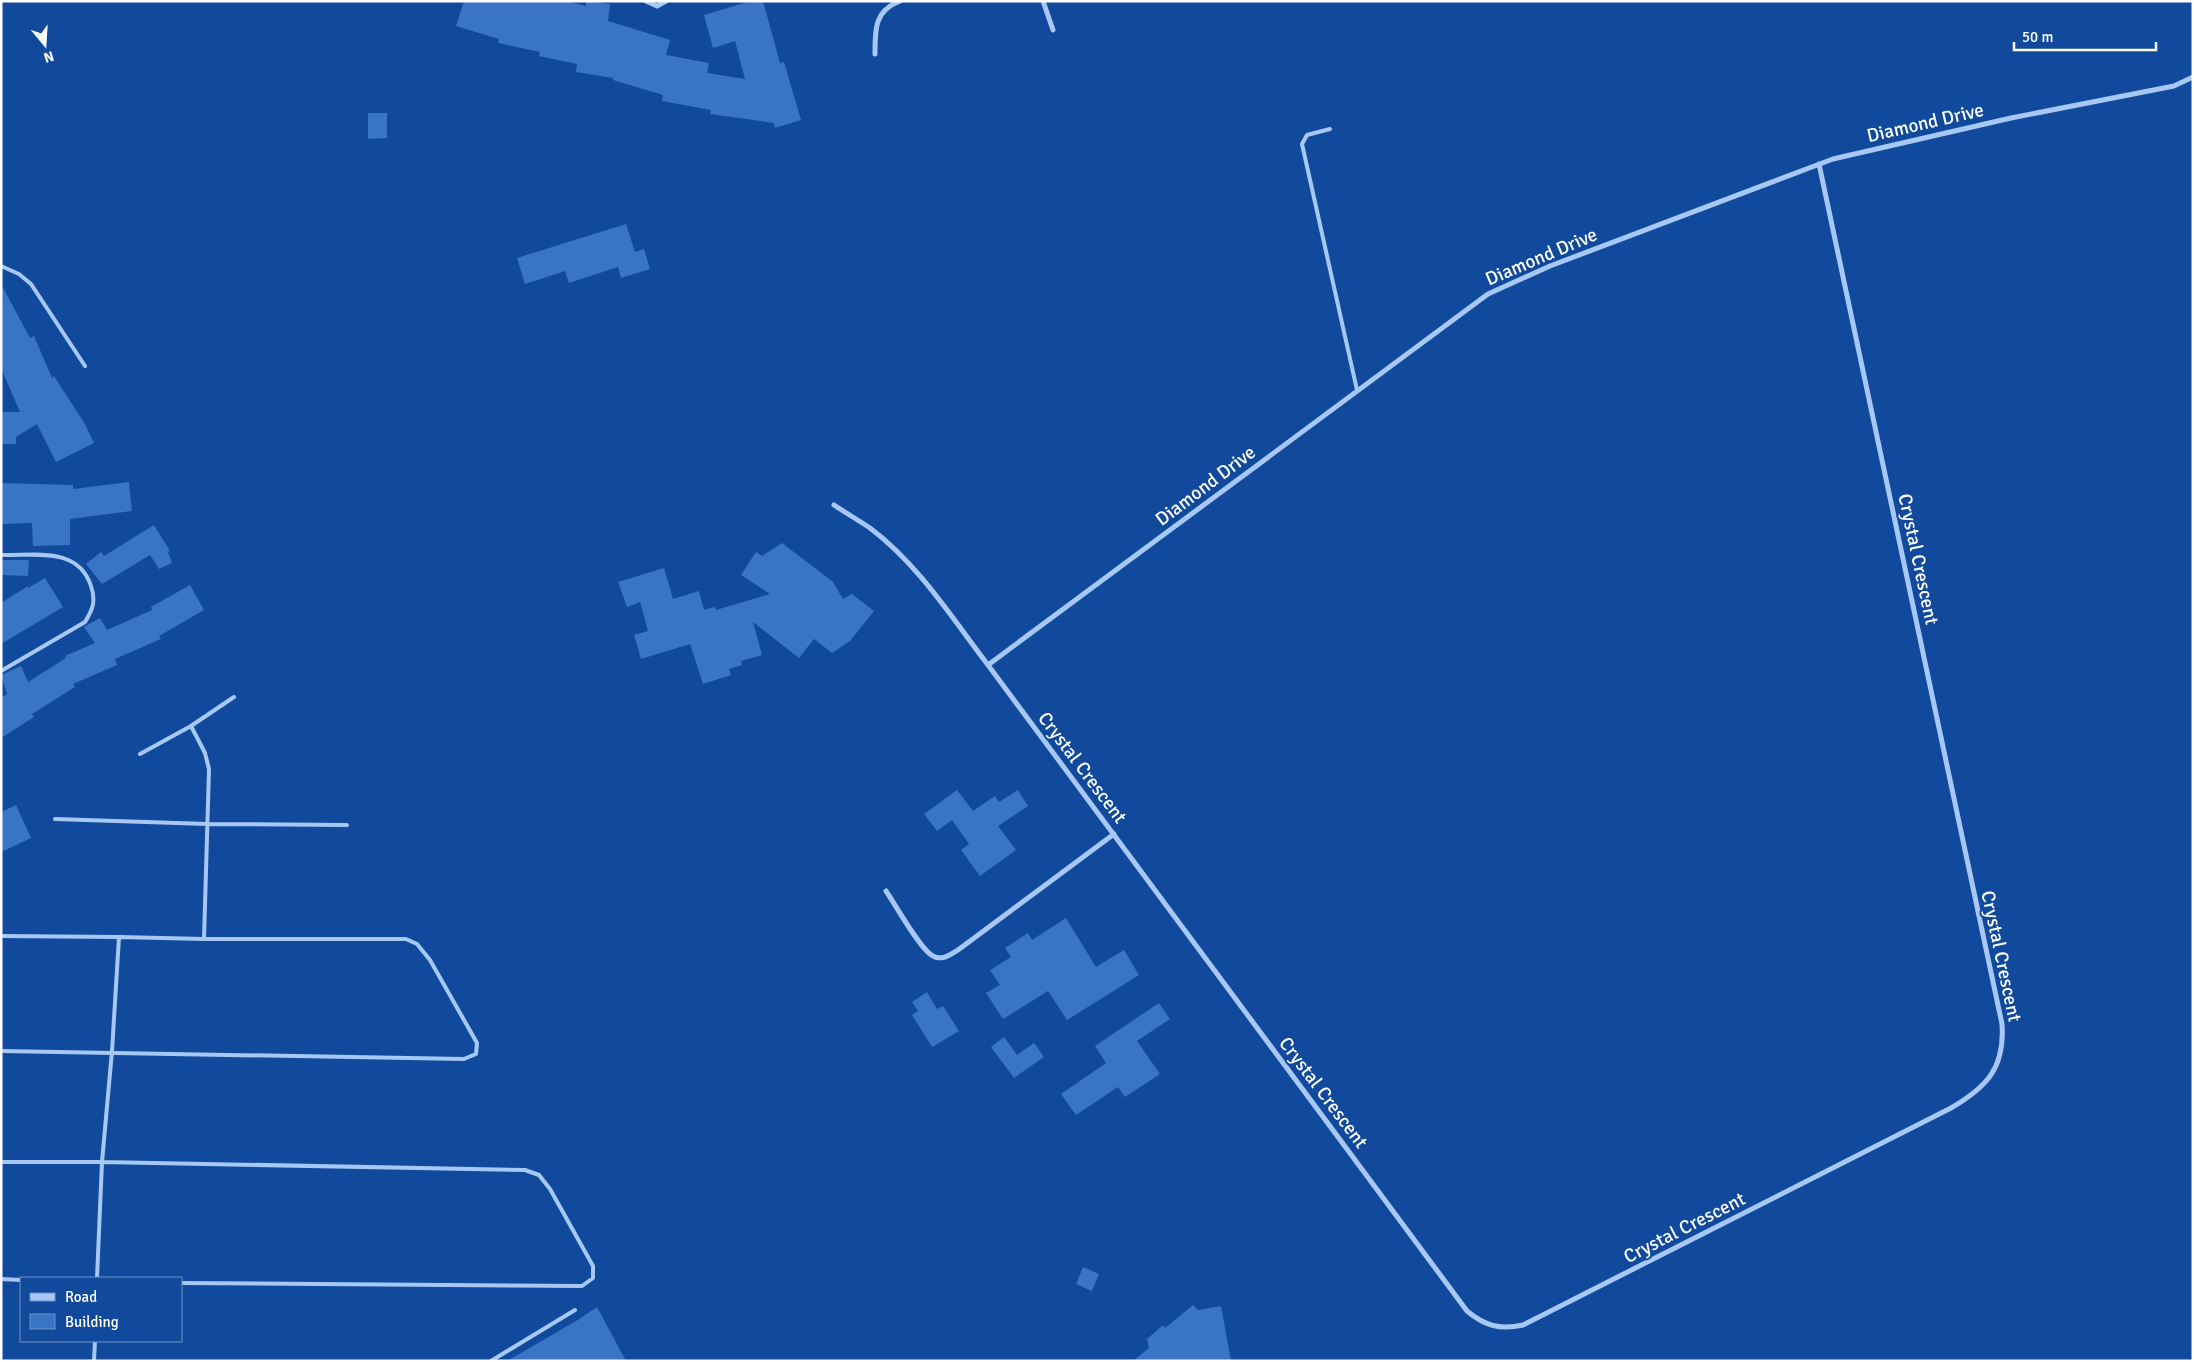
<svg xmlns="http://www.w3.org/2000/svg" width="2194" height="1362" font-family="Signika,sans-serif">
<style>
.building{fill:#3a74c5}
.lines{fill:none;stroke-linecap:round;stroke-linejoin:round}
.service{stroke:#a7c8f5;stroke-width:4}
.minor{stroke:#a7c8f5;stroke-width:5}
.labels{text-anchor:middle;stroke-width:4;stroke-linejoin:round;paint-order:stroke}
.street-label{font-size:19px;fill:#fff;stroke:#114a9d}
</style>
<rect width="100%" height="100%" fill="#114a9d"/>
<!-- building -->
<path class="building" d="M464,1H566L586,6V1H592L610,4L608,21L670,40L666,55L709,63L707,73L745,79L735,41L713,48L704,15L751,1H763L780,63L784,62L801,120L775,128L774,123L710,114L711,110L662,101L663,95L613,80V78L576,72L577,64L539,56L540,52L498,43L499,39L456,26Z
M368,113H387V138L368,139Z
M626,224L635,252L644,249L650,269L621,278L618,267L569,283L565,271L525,284L517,258Z
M1,284L30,338L34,336L52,378L54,376L85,424L94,443L56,462L37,424L16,437V444H1V412H20L1,368Z
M129,482L132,511L70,519V545L33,546L32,523L1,524V483L73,485V489Z
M154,525L170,551L168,552L172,563L159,569L150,555L102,584L86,564L101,552L104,556Z
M782,543L833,582L843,599L852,594L874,611L850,641L832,653L814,639L799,658L753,622L762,655L741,661L742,665L729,669L731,675L703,684L690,644L641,659L634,635L648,631L640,602L627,607L618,582L664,568L673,599L699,591L704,610L715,607L716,610L770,594L741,575L756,552L762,556Z
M1,560H29L28,576L1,575Z
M45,578L63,607L1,644V603L28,586V588Z
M190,585L204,610L159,636L161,639L115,659L117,665L73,684L75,687L32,714L34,717L1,738V698L7,694L1,675L21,666L28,682L66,658L65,656L95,643L84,627L100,618L107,630L152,610L151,607Z
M957,790L973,811L995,796L999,802L1018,790L1028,806L998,826L1016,850L980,876L961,850L969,844L952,820L937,831L924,814Z
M16,805L31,838L1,852V812Z
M1066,918L1096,967L1124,950L1139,975L1067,1020L1048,991L1003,1019L986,993L1000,985L990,970L1011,957L1005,948L1028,933L1032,940Z
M927,992L937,1009L943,1006L959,1031L932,1047L912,1015L918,1011L912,1002Z
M1159,1003L1170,1019L1137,1041L1160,1074L1125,1097L1118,1087L1076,1115L1061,1094L1106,1063L1095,1046Z
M1004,1037L1017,1055L1034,1043L1044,1057L1014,1078L991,1047Z
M1083,1267L1099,1274L1092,1291L1076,1284Z
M1193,1305L1198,1310L1221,1306L1231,1361H1133L1149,1348L1147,1339L1163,1325L1165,1328Z
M597,1307L626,1361H507L576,1321Z"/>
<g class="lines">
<!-- service -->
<path class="service" d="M1330,129L1307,135L1302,144L1357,390
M1,266L19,274L31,284L85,366
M1,555C35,556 78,546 91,586C96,601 93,609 85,622L1,671
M191,726L234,697
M140,754L191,726L205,753L209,769L204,939
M55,819L207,824L347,825
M1,936L119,937L112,1051L102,1162H1
M1,1051L464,1059L476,1054L477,1043L430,960L417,944L406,939H204L119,937
M97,1278L102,1162L525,1170L539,1175L550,1189L593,1266V1278L582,1286L181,1283
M1,1279L21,1280
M94,1361L95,1341
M491,1361L575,1310"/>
<!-- minor -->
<path class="minor" d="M646,1L657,6L666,1
M1043,1L1053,30
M875,54C875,30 874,11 900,1
M834,505C846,513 858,520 870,528C918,564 952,618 988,665L1467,1311C1485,1326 1500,1330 1523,1325L1951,1108C1987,1087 2005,1068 2002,1024L1819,164
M988,665L1488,294L1550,266L1833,159L2011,118L2174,86L2193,77
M886,891C895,904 921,951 933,956C942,961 950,955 958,950L1114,834"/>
</g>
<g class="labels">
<!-- street labels -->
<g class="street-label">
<text transform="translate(1925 122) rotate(-13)" y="7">Diamond Drive</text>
<text transform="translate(1541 256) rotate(-23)" y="7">Diamond Drive</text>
<text transform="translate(1205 485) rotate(-37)" y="7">Diamond Drive</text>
<text transform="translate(1919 559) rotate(78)" y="7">Crystal Crescent</text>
<text transform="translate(1083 767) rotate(53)" y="7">Crystal Crescent</text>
<text transform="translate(2002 956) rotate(78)" y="7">Crystal Crescent</text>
<text transform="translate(1324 1092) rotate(53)" y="7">Crystal Crescent</text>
<text transform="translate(1684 1227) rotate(-27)" y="7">Crystal Crescent</text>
</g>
</g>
<!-- border -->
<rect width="2194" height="1362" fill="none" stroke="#ffffff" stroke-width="5"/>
<!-- legend -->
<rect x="20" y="1277" width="162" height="65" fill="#114a9d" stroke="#7092c4"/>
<rect x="30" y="1293" width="25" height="8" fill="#a7c8f5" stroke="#7092c4"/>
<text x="65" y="1302" font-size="15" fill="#ffffff">Road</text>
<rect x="30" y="1314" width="25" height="15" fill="#3a74c5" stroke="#7092c4"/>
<text x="65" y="1327" font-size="15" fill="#ffffff">Building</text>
<!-- north arrow -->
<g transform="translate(45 45) rotate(162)" stroke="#114a9d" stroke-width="4" paint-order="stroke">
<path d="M0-4L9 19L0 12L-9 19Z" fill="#ffffff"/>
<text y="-8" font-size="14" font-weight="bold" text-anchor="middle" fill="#ffffff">N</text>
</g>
<!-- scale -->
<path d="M2014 42v8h142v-8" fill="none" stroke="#ffffff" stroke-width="2.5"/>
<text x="2022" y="42" font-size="15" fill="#ffffff" stroke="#114a9d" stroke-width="4" paint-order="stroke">50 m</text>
</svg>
